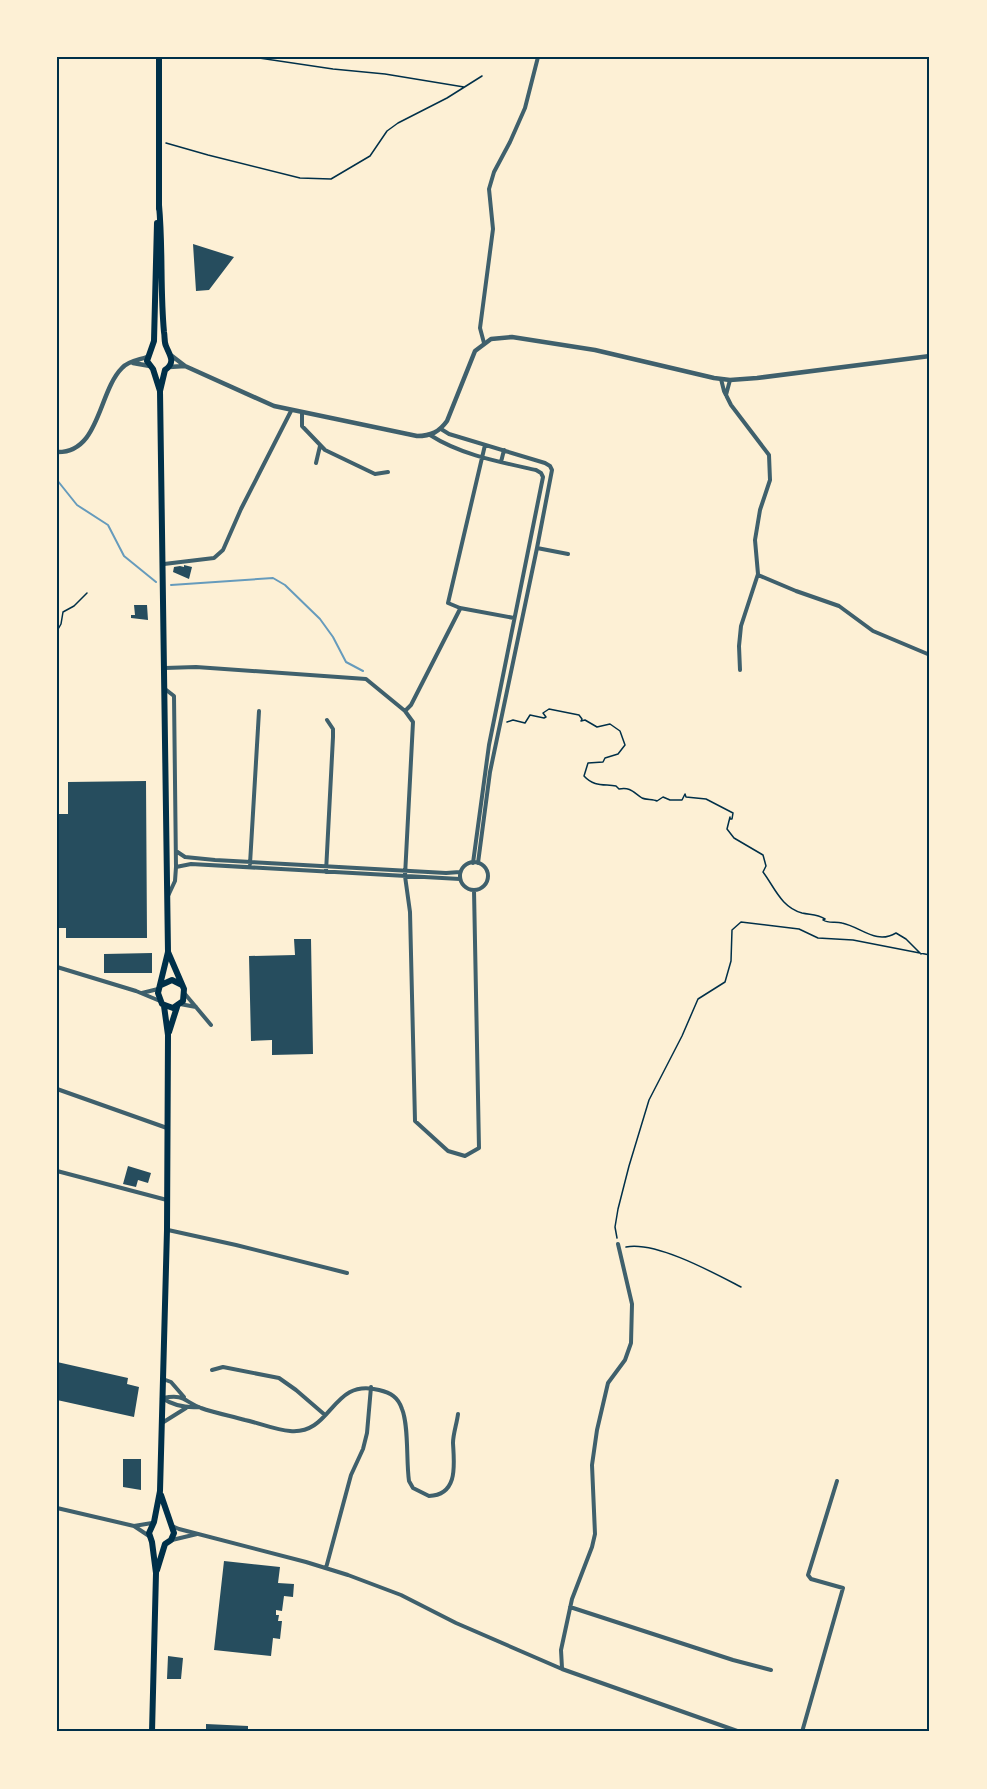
<svg xmlns="http://www.w3.org/2000/svg" width="987" height="1789" font-family="'Work Sans',sans-serif">
<style>
.lines{fill:none;stroke-linecap:round;stroke-linejoin:round}
.stream{stroke:#669bbc;stroke-width:2}
.building{fill:#264d5e}
.path{stroke:#003049;stroke-width:1.5}
.minor{stroke:#3f606c;stroke-width:4}
.tertiary{stroke:#3f606c;stroke-width:4.5}
.primary{stroke:#003049;stroke-width:6}
.neatline{fill:none;stroke:#003049;stroke-width:2}
</style>
<rect width="100%" height="100%" fill="#fdf0d5"/>
<g class="lines">
<!-- stream -->
<path class="stream" d="M57,480L77,505L108,525L124,556L156,582
M171,585L273,578L285,585L320,619L333,637L346,662L363,671"/>
</g>
<!-- building -->
<path class="building" d="M193,244L234,257L209,290L196,291Z
M184,565L192,567L189,579L173,572L174,567L180,566L184,567Z
M134,605H147L148,620L131,618V615H135Z
M146,781L147,938H66V928H57V814H68V782Z
M294,939H311L313,1054L272,1055V1040L251,1041L249,956L295,955Z
M152,953V973H104V954Z
M128,1166L151,1173L148,1183L138,1180L136,1187L123,1184Z
M57,1362L128,1378L127,1384L139,1387L134,1417L57,1400Z
M123,1459H141V1490L123,1487Z
M224,1561L280,1567L278,1583L294,1584L293,1597L284,1596L282,1611L276,1610V1615H279L278,1621H282L280,1639L273,1638L271,1656L214,1650Z
M168,1656L183,1658L181,1679H167Z
M206,1724L248,1726V1732H206Z"/>
<g class="lines">
<!-- path -->
<path class="path" d="M252,57L333,69L385,74L464,87
M166,143L208,155L300,178L331,179L370,156L387,131L398,123L447,98L482,76
M57,631L61,624L63,612L74,606L87,593
M507,722L513,720L525,723L530,715L544,718L546,717L543,713L549,709L579,715L582,719L581,721L585,720L597,727L610,724L620,731L625,745L618,754L605,758L603,762L588,763L584,776C594,787 604,784 616,786L619,789C631,787 633,792 642,798C646,800 653,799 657,801L663,797L670,800H682L685,794L686,797L706,799L733,813L732,819H730V817L727,829L734,838L763,855L766,866L763,872C775,888 781,907 802,913C811,915 817,914 825,919L823,920C829,924 835,921 842,923C861,927 876,945 896,933L906,939L921,954
M617,1238L615,1227L618,1209L629,1166L649,1100L682,1036L698,999L725,982L731,961L732,930L741,922L799,929L818,938L853,940L930,955
M626,1247C656,1241 714,1273 741,1287"/>
<!-- minor -->
<path class="minor" d="M484,343L480,328L493,229L489,189L494,172L510,142L525,108L538,57
M721,379L724,391L731,405L769,455L770,480L760,510L755,540L758,574L741,626L739,646L740,670
M726,395L730,380
M302,413V426L325,450L375,474L388,472
M441,429L449,434L545,463L550,466L552,470L537,548L490,772L478,863
M430,435C461,455 500,462 536,470L541,473L543,477L489,745L473,863
M485,445L448,603L460,608L514,618
M501,462L504,450
M316,463L320,446
M930,482V478
M537,548L568,554
M164,564L214,558L223,550L241,509L291,411
M758,575L796,591L839,606L873,631L930,655
M165,668L196,667L366,679L405,711L413,722L405,876L410,912L415,1121L448,1151L465,1156L479,1148L474,890
M165,689L174,696L176,867L175,881L168,896
M405,711L411,705L460,609
M176,851L185,857L215,860L446,873L460,872
M460 876a14 14 0 1 1 28 0a14 14 0 1 1-28 0Z
M250,864L259,711
M176,867L191,864L460,879
M326,872L333,737V729L327,720
M57,967L136,991L160,1001
M142,993L158,989
M185,994L211,1025
M180,1004L196,1007
M57,1089L167,1128
M57,1171L167,1200
M168,1230L236,1245L347,1273
M212,1370L223,1367L279,1378L296,1390L325,1415
M163,1379L171,1382L184,1397
M162,1398C174,1406 185,1408 199,1407
M163,1398C185,1394 183,1401 201,1408C215,1413 231,1416 245,1420C260,1423 275,1430 290,1431C333,1435 331,1377 379,1390C391,1393 398,1397 402,1409C409,1426 406,1461 409,1481L413,1488L429,1496C459,1495 454,1463 453,1443C453,1434 457,1423 458,1414
M162,1423L186,1408
M57,1508L134,1526L149,1536
M134,1526L152,1523
M172,1526L179,1529L306,1562L348,1575L401,1595L456,1623L562,1669L740,1732
M172,1540L197,1534
M326,1568L351,1475L363,1449L367,1433L371,1387
M570,1607L733,1660L771,1670
M562,1668L561,1650L572,1599L592,1547L595,1534L592,1465L597,1430L608,1383L625,1360L631,1343L632,1304L618,1244
M802,1732L843,1588L811,1579L808,1575L837,1481"/>
<!-- tertiary -->
<path class="tertiary" d="M172,356L185,366L274,406L417,436C431,436 439,432 447,421L475,351L491,339L512,337L595,350L714,378L730,380L757,378L930,356
M133,363L150,366
M169,367L185,366
M57,452C100,453 98,392 122,368C128,361 139,360 147,357"/>
<!-- primary -->
<path class="primary" d="M159,205C163,248 160,290 164,332C165,337 164,342 166,346C170,356 176,362 165,370L160,391L168,952L158,993L162,1004L173,1008L183,1001L184,989L168,952
M159,209V57
M157,223L154,341L147,361L153,369L160,391
M161,985L172,980L182,985
M169,1032L177,1007
M157,1570L165,1544L171,1540L174,1533L161,1495
M152,1732L156,1573L152,1542L149,1533L154,1522L160,1491L167,1230L168,1035L164,1006"/>
</g>
<!-- border -->
<rect width="987" height="1789" fill="none" stroke="#fdf0d5" stroke-width="117"/>
<rect x="58" y="58" width="870" height="1672" class="neatline"/>
</svg>
